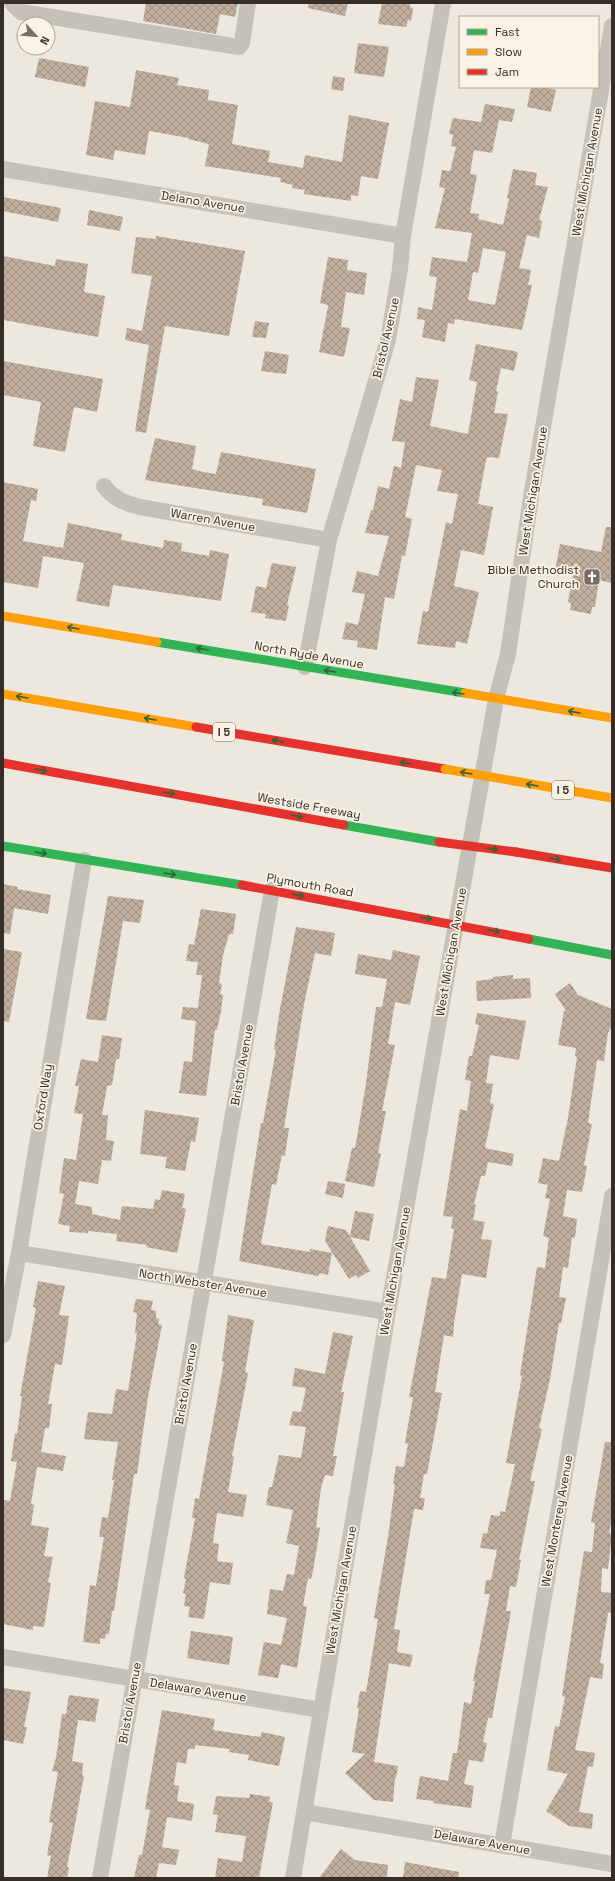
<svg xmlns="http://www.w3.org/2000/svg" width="615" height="1881" font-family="'Space Grotesk',sans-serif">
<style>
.building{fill:url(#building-cross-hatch);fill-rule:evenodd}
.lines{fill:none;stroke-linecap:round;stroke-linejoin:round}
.street{stroke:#c5c0b8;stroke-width:16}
.fast{stroke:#30b455;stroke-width:9}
.slow{stroke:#ff9f0a;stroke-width:9}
.jam{stroke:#e5322d;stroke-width:9}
.slow-bridge{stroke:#ff9f0a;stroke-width:9}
.jam-bridge{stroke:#e5322d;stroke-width:9}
.oneway{stroke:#346339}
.labels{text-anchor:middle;stroke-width:3.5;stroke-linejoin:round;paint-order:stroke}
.shield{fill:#faf3e5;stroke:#71685f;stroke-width:1}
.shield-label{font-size:11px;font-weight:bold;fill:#362d26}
.street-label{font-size:12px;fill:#362d26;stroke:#faf3e5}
.poi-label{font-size:12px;fill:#362d26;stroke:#faf3e5;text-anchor:end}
</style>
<defs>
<pattern id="building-cross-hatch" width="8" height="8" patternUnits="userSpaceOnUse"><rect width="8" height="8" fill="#c1ae9f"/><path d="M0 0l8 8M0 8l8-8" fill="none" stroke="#9e8e81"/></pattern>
</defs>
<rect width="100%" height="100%" fill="#ece8de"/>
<!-- building -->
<path class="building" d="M146,3H238L235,17L220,14L216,34L143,21Z
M309,3H348L345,16L308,8Z
M382,3H410V7L413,8L411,21L408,20L406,27L378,24Z
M358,43L389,47L384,77L354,73Z
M39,58L89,67L85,87L35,77Z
M136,70L179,78L177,85L209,90L208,100L238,105L232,144L270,151L268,162L303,168L305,155L342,162L349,115L389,123L378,179L361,176L358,196L351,195V201L304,194L305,190L292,188L293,185L280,182L281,178L205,166L209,144L188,139L189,138L149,131L145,155L115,150L113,160L86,155L95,101L130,107Z
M333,76L345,78L343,91L331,89Z
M531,87H544L556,90L551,112L527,107Z
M485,104L515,109L512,122L499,120L492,153L474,150L470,174L477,175L470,213L479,214L478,219L503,225L509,199L507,198L513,169L537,173L535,185L548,187L539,220L542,221L539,238L527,235L519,268L531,270L528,285H532L522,330L455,319L454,324L448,323L445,342L422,337L425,320L417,319L418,307L432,310L437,277L429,276L432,257L467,262L472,233L435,228L445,188L439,187L442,170L450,171L456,147L451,146L453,135L449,133L453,118L481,122ZM483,248L506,252L495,305L468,300L473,272L478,273Z
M3,197L61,208L58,222L3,211Z
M89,210L123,217L120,231L87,225Z
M156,236L245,251L229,336L165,326L146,433L135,431L149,345L125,340L127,328L142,331L152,276L131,273L136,237L156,239Z
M3,256L55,266L56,259L88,264L84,292L105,296L98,337L3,320Z
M328,257L348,260L347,270L367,273L364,295L346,292L341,327L350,328L344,357L319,352L328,307V305L320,303Z
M255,321L269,323L266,338L252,337Z
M476,344L518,352L514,371L501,368L496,391L498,392L494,413L508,414L499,458L487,457L484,470L478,504L493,507L484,555L461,550L454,586L479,592L467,644L456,641L455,648L417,644L423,611L428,612L446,522L452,524L458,494L437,491L442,470L416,465L405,517L412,519L405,556L402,555L394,599L385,597L377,650L357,647L358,641L342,639L346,622L358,625L365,594L352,592L357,571L378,576L389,536L365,533L371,510H373L378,486L389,489L394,466L401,468L405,442L392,441L400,399L412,402L416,377L439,380L430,426L468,434L477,382L469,380Z
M265,351L289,355L286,374L261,371Z
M3,361L103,379L97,412L74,407L65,452L33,446L41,402L3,395Z
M155,438L196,446L192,469L203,472L216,474L221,452L316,469L307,513L262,505L263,499L145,480Z
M3,482L38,489L36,501L31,500L23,541L63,548L68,523L122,534L121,540L163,548L164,540L182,543L181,551L209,556L210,550L229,554L221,601L113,585L109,607L76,601L84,563L43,556L38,588L3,582Z
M606,527H612V583L599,580L595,607H592L591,614L570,610L571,603L568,602L573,574L555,571L560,544L601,552Z
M272,563L296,567L287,605H289L286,621L265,618L266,614L251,612L256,586L266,588Z
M3,884L18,887L17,889L51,895L48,914L14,908L10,934L3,933Z
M108,896L144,900L140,923L123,921L106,1021L86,1019Z
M201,909L236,914L233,934H229L223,955L219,983L222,984L220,994L223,995L221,1011L217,1030H215L206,1096L179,1093L184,1061L192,1062L196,1021L181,1019L183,1007L198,1008L202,975H196L198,962L186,961L189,944L194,945Z
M296,927L335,933L331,956L315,953L304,1004L284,1128H289L285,1156L282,1155L276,1185L272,1184L261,1244L310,1252V1249L332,1253L328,1275L320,1273L318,1276L239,1261L261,1123H263L276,1050L274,1049L280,1009Z
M3,949L22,952L9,1022L3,1021Z
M393,950L420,956L410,1005L395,1002L388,1044L395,1045L382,1111H386L378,1153H381L374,1187L345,1181L352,1148H355L365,1090L376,1007H382L387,979L355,974L358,954L391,960Z
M513,975V979L530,978L531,998L477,1001L476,981L493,979V977Z
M570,983L578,995L612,1009V1026L608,1033L604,1061L597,1060L588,1123L592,1124L584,1165L587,1166L582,1192L567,1190L563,1216L577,1219L575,1238L572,1237L568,1268L563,1267L559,1297L566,1298L561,1323H559L550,1379L539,1428L542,1429L530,1481H535L519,1560H521L516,1587L510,1586L506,1611H511L492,1718H488L483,1742L487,1743L483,1762L469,1760L464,1784L474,1786L471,1808L433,1803L434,1801L416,1799L420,1776L448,1781L453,1753H457L464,1702L471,1704L475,1681H473L490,1594H484L486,1580H491L497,1550L480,1548L483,1533L487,1534L491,1515L500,1516V1511L505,1512L515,1464L506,1463L522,1376L520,1375L537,1267L545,1268L549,1238L543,1236L550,1199L545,1198L548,1185L538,1183L543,1158L559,1161L568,1118L577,1057L575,1056L576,1048L558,1045L564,1011H566L555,994Z
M477,1013L526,1021L519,1060L490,1055L486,1083L493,1084L490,1103L494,1104L485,1148L514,1154L512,1166L488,1162L485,1176H481L474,1204L476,1205L473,1220L485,1222L481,1239L492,1240L486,1278L462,1274L454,1323L453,1337L444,1335L435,1392L442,1393L427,1474H424L420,1498H425L423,1510L414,1509L394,1629L400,1630L397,1652L413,1655L410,1667L389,1663L374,1762L398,1766L396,1778H395L393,1802L374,1800L345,1773L365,1754L352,1752L359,1709L357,1708L360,1691L366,1692L378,1619L374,1618L388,1537L395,1484H393L396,1466L404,1467L408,1444L405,1443L413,1397H409L432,1277L446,1279L454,1229L451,1228L453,1217L443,1216L460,1109L467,1111L471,1081L465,1080L469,1056H472L479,1025L475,1024Z
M102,1035L122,1038L119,1059H116L112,1085L107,1086L102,1115H108L106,1140L114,1141L111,1161L102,1160L98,1184L79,1181L75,1204L92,1207V1214L120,1220L122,1206L153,1209L155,1199L160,1200L162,1190L185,1194L182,1208L186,1209L177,1253L146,1247L147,1245L116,1241L117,1234L88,1231V1233L69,1232L70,1226L58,1224L64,1194L59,1193L64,1158L76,1160L83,1114L74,1113L79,1086H75L81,1059L98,1062Z
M145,1110L199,1118L195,1142L191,1141L185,1171L165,1168L167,1157L140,1154Z
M328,1181L345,1184L343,1198L325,1194Z
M355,1211L374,1214L369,1241L350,1237L370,1271L358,1278L356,1275L349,1279L325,1241L328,1226L346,1230L350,1236Z
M38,1281L65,1286L59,1315L69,1316L62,1365L55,1364L48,1404H52L49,1428H45L41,1452L66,1456L63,1471L37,1467L31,1504L34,1505L31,1525L49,1528L44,1556L53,1557L48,1582L51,1583L44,1627L33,1626V1630L3,1624V1509L4,1500L10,1501L17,1462L11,1461L15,1433L17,1434L22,1396H20L36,1308L33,1307Z
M136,1299L153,1301L151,1310L156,1311V1318L159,1319L158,1324L162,1325L148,1397L137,1474H134L114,1611H112L109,1634H106L105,1639L100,1638V1644L83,1642L90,1585L96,1586L104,1537H99L102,1517L108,1518L114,1480H112L118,1442L84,1439L88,1412L112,1414L116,1389L128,1391L137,1333H135L137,1313L133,1312Z
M228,1315L254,1320L245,1372L248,1373L232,1456L234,1457L228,1492L247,1495L243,1517L217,1513L213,1543L219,1544L217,1561L233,1563L230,1585L210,1582L204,1619L188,1617L190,1607L184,1606L186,1594L183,1593L186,1579L184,1578L195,1518H192L195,1498L199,1499L224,1362L222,1361Z
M333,1332L353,1336L341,1392H344L333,1456H337L333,1476L325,1475L321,1488L316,1527L320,1528L313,1571L311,1579L308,1578L303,1606L307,1607L297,1668L281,1664L278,1678L258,1675L264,1642L281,1645L287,1618L267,1614L270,1589L283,1591L287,1574L294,1575L299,1546L286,1543L293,1510L266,1505L269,1487H272L279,1455L301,1458L306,1427L289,1425L293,1411L301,1412L306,1388L292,1386L295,1368L325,1374Z
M605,1442H612V1517L609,1533L612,1534L608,1569L602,1568L601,1592L612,1593V1613H608L600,1663L604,1664L602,1679L590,1677L575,1750L595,1753L593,1767L588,1766L579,1812L593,1814L592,1829L569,1826L546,1811L568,1774L547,1770L555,1726L559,1727L565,1697L562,1696L584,1551L592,1552L595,1523L591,1522Z
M191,1631L233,1637L229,1665L187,1658Z
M3,1688L31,1692L24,1727H27L23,1744L3,1740Z
M69,1695L99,1699L95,1722L78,1720L72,1761L83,1763L82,1775L84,1776L67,1867L69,1868L67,1878H47L51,1856L47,1855L53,1823L49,1822L58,1772L52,1771L56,1758L62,1714H66Z
M162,1710L215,1719L213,1730L260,1737L262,1732L285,1737L279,1766L248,1760L249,1755L229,1752L230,1749L195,1745V1749H188L186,1764L177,1762L174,1785L179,1786L177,1801L194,1804L192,1821L167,1817L162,1847L179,1850L176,1865L159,1863L156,1878H134L139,1855H142L150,1810L145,1809Z
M250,1794L270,1797L269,1802H273L259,1878H215L218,1858L242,1862L246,1836L215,1832L218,1815L213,1814L216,1796L249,1798Z
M341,1849L355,1860L388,1865L387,1878H319Z
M405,1862L459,1872L458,1878H403Z"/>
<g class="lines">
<!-- street -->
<path class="street" d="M12,3L21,12L239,47L242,43L248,3
M3,169L403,236
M104,486C114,499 124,503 140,507L329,540
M305,667L329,540L388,340L400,269L403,236L443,3
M19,1253L388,1312
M3,1335L19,1253L84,860
M3,1657L321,1710
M304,1812L612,1864
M502,1845L612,1196
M100,1878L272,890
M293,1878L388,1312L456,924L496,699L508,654L531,497L612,26"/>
<!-- fast -->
<path class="fast" d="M157,642L465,693
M344,825L439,842
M3,846L242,885
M529,939L612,955"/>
<!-- slow -->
<path class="slow" d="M3,616L157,642
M465,693L612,718
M3,694L196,727
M514,781L612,798"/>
<!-- jam -->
<path class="jam" d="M196,727L445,769
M3,763L344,825
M516,852L612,868
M242,885L529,939"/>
<!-- slow-bridge -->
<path class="slow-bridge" d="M445,769L514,781"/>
<!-- jam-bridge -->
<path class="jam-bridge" d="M439,842L516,852"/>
</g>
<!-- one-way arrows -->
<defs><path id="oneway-shaft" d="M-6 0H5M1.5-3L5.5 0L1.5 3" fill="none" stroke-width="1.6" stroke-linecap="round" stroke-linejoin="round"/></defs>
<g class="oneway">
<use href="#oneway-shaft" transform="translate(73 628) rotate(-170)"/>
<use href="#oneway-shaft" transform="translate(202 649) rotate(-170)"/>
<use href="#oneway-shaft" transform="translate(330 671) rotate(-171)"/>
<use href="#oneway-shaft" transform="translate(458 693) rotate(-171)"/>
<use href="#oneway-shaft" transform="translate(22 697) rotate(-171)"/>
<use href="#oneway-shaft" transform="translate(574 712) rotate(-170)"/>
<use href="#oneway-shaft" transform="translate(150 719) rotate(-170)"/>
<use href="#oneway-shaft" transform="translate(278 741) rotate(-170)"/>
<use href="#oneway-shaft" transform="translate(406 763) rotate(-170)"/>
<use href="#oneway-shaft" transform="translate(41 770) rotate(10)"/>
<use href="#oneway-shaft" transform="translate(466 773) rotate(-170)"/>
<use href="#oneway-shaft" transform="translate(532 785) rotate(-170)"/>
<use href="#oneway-shaft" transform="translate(169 793) rotate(10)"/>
<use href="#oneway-shaft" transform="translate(297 816) rotate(10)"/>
<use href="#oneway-shaft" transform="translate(492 849) rotate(8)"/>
<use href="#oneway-shaft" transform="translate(41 853) rotate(10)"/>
<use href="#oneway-shaft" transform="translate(555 859) rotate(10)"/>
<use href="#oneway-shaft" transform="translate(170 874) rotate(9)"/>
<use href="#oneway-shaft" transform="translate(298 895) rotate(10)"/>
<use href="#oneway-shaft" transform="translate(426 918) rotate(10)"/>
<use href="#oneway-shaft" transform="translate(494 931) rotate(11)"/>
</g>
<!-- icons -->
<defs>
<g id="church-square" transform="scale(0.9)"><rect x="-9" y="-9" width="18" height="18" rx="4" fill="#766e66" stroke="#faf3e5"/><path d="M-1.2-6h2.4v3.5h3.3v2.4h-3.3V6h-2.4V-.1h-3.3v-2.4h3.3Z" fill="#fff"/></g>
</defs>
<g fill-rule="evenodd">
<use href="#church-square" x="592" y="577"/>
</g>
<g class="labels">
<!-- shield labels -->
<g class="shield">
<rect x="213" y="723" width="22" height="18" rx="3"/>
<rect x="552" y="781" width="22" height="18" rx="3"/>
</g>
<g class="shield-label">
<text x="224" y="736">I 5</text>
<text x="563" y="794">I 5</text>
</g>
<!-- street labels -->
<g class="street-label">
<text transform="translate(587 172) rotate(-80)" y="4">West Michigan Avenue</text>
<text transform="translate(203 202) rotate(9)" y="4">Delano Avenue</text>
<text transform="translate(386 338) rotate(-77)" y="4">Bristol Avenue</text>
<text transform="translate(533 491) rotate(-81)" y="4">West Michigan Avenue</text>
<text transform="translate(213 520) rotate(10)" y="4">Warren Avenue</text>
<text transform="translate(309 655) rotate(10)" y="4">North Ryde Avenue</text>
<text transform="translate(309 806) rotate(10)" y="4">Westside Freeway</text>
<text transform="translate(310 885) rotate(10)" y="4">Plymouth Road</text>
<text transform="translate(451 952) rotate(-80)" y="4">West Michigan Avenue</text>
<text transform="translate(242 1065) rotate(-80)" y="4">Bristol Avenue</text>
<text transform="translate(43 1097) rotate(-81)" y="4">Oxford Way</text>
<text transform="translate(395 1271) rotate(-80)" y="4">West Michigan Avenue</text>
<text transform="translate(203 1283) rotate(9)" y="4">North Webster Avenue</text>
<text transform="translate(186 1384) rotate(-80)" y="4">Bristol Avenue</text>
<text transform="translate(557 1521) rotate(-80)" y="4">West Monterey Avenue</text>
<text transform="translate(341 1590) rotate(-80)" y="4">West Michigan Avenue</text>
<text transform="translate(198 1690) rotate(9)" y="4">Delaware Avenue</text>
<text transform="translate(130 1703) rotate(-80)" y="4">Bristol Avenue</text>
<text transform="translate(482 1842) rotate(10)" y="4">Delaware Avenue</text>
</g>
<!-- poi labels -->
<g class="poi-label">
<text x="579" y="574">Bible Methodist<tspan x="579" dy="14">Church</tspan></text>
</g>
</g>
<!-- border -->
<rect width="615" height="1881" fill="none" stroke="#362d26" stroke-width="8"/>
<!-- legend -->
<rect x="459" y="16" width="140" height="72" fill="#faf3e5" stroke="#aca499"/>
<rect x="467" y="29" width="20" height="6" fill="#30b455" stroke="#aca499"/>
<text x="495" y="36" font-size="12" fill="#362d26">Fast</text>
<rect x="467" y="49" width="20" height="6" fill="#ff9f0a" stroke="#aca499"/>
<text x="495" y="56" font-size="12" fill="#362d26">Slow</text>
<rect x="467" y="69" width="20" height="6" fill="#e5322d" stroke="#aca499"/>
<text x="495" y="76" font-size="12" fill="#362d26">Jam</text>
<!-- north arrow -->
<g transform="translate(36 36) rotate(117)"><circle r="19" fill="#faf3e5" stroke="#aca499"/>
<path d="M0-3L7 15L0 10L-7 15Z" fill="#766e66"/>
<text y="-6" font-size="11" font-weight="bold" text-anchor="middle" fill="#362d26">N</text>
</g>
</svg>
